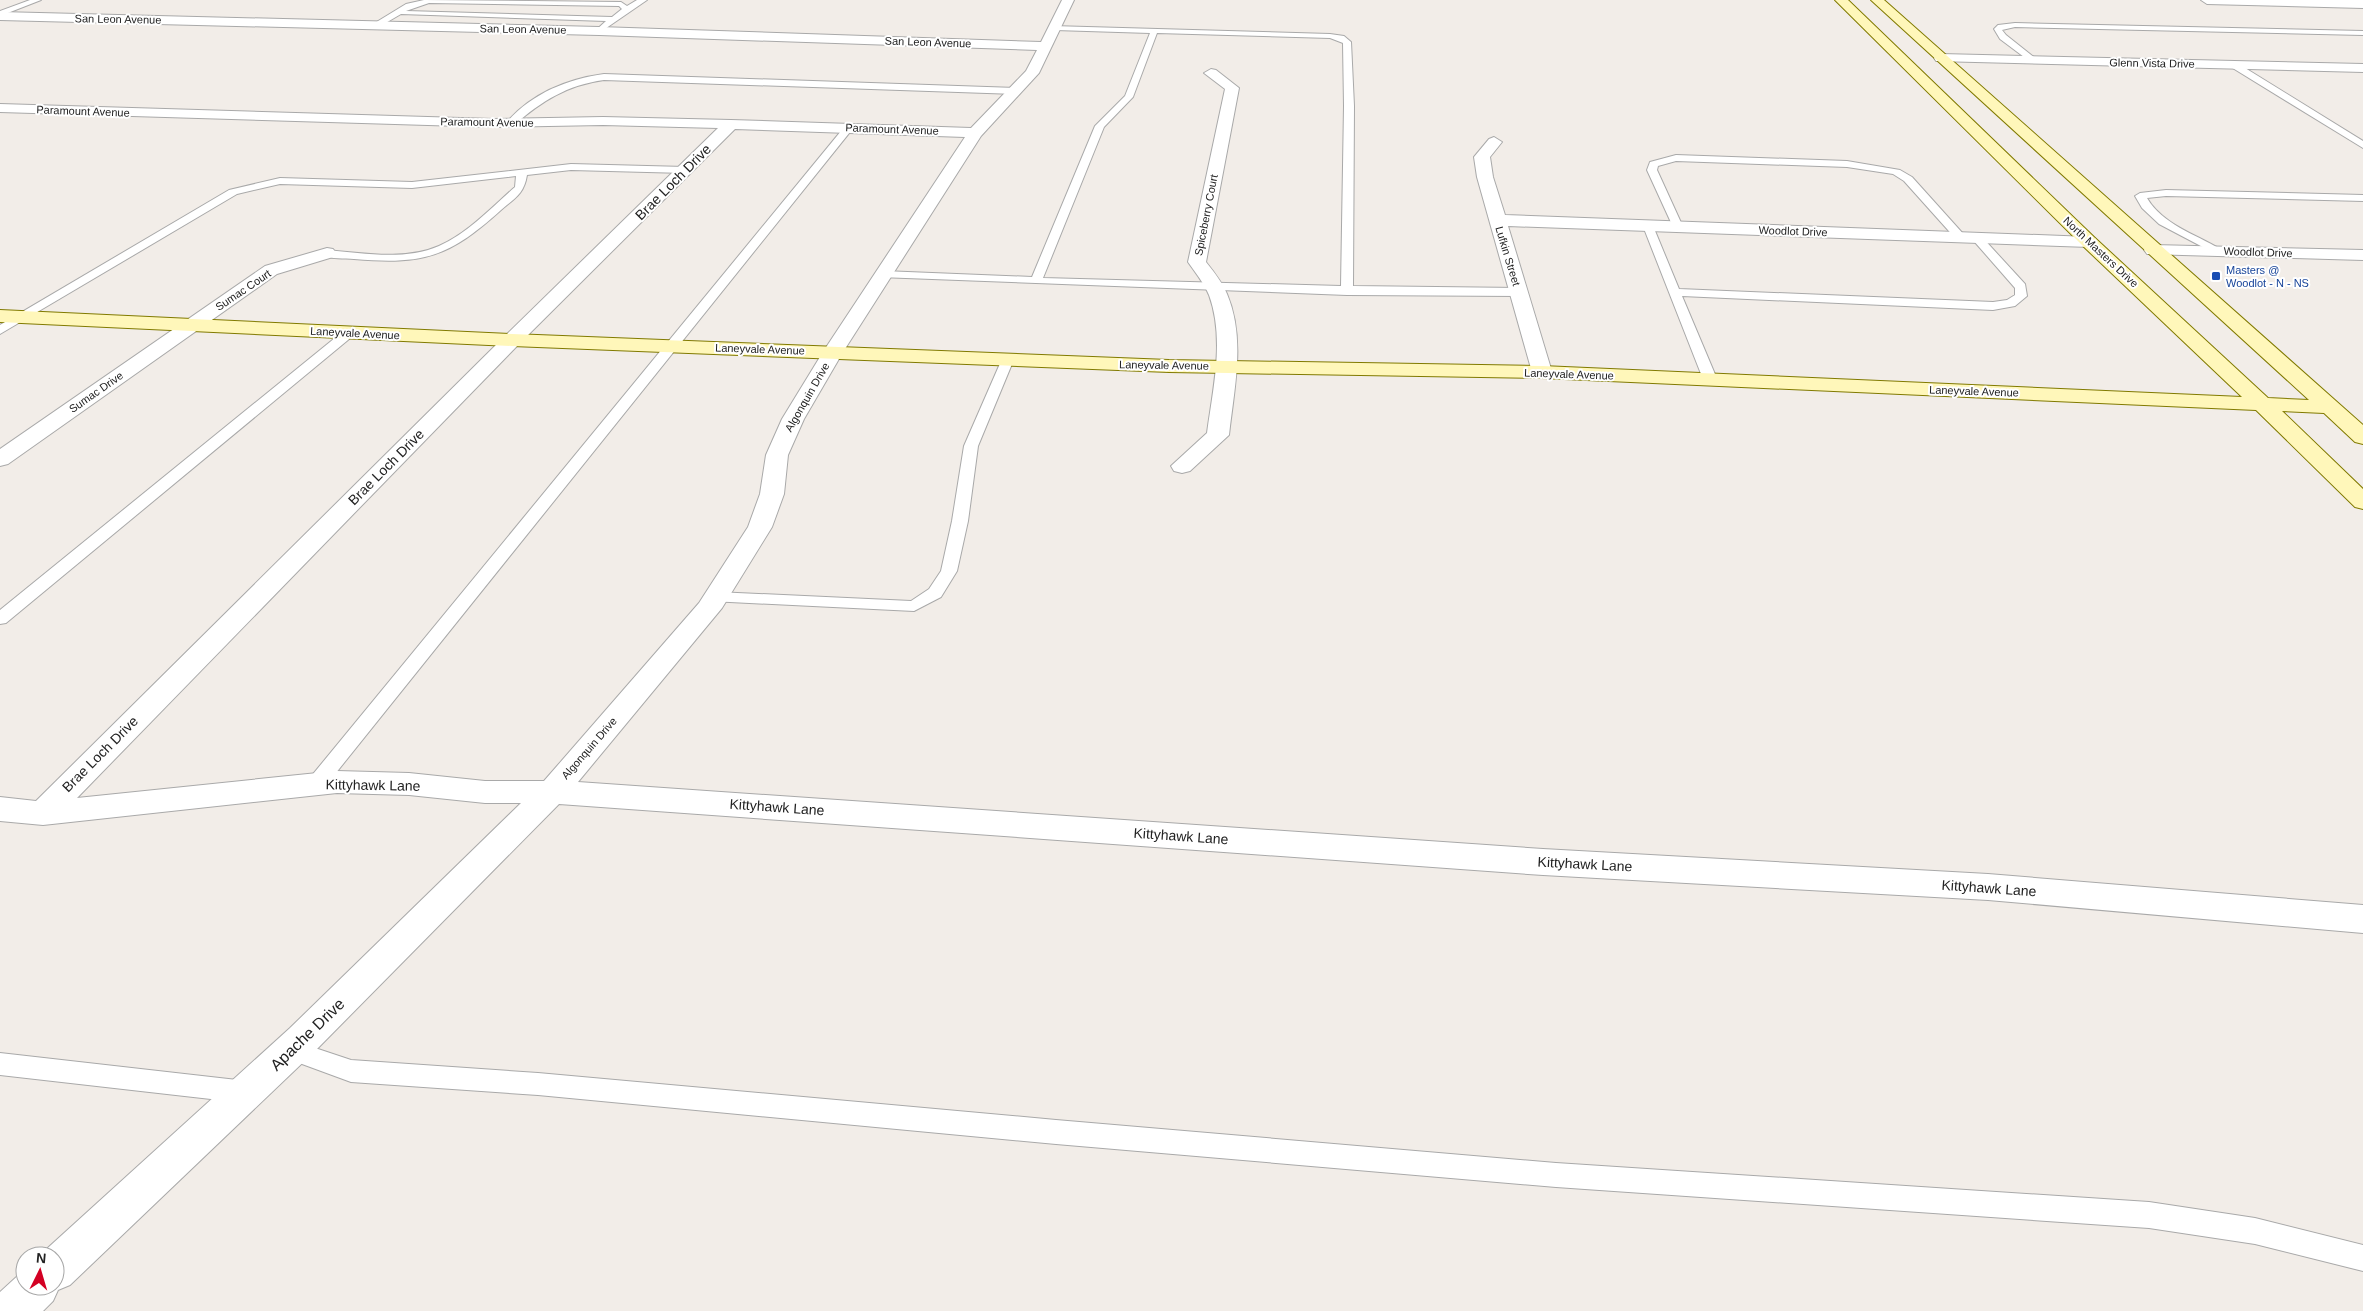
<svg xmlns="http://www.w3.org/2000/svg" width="2363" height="1311" font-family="Arial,sans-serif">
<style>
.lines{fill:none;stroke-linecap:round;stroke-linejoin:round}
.lane-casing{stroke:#a9a9a9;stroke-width:2}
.street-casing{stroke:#a9a9a9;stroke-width:2}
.secondary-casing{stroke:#817a00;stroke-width:2}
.lane{fill:#fff;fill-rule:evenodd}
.street{fill:#fff;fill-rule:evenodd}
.secondary{fill:#fff7ba;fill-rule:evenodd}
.transit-dot{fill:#1a4fb4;stroke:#fff;stroke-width:2}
.labels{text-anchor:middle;stroke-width:4;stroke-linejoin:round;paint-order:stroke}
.far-street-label{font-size:11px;fill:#222;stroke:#fff}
.far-transit-label{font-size:11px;fill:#164399;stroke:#fff;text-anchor:start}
.street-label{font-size:14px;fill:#222;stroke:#fff}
.near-street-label{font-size:16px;fill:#222;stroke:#fff}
</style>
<rect width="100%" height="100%" fill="#f2ede8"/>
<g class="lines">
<!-- lane casing -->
<g class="lane-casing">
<path id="lane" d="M30,0H41L0,16V11Z
M424,0L621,2L627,6L637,0H647L599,33L595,31L606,21L401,14L377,28L370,26L406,4ZM429,3L619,6L622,9L612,17L406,11Z
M2015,23L2363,31V35L2015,27L2002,30L2006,35L2035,58V62L2032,63L2000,39L1994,29L1998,25Z
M1052,26L1330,34L1344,36L1351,42L1354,106L1353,286L1519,288L1525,292L1519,296L1347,295L879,277L877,275L879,273L883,271L1032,277L1095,126L1125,96L1150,33L1055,30H1052ZM1157,33L1330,38L1343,43L1344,106L1341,286L1043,278L1104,127L1133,97Z
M2231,63H2237L2363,141V148L2231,67Z
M604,74L1016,88L1020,91L1016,94L604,80C567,85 542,101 514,125L506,123C531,94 567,79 604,74Z
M846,125L854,127L323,789L316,791L309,789L306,784L309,779Z
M1676,155L1847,161L1900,170L1912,177L1966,237L1964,239H1956L1904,181L1893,174L1847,167L1676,161L1658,166L1657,170L1683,227L1678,230L1674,229L1647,170L1650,162Z
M571,164L685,167L690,170L685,173L571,170L527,175C524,194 515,198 501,210C449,257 424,265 354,259C345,258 328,260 321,253L327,250C362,253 405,261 439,246C468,233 491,208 515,187L516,176L412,188L280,184L237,194L0,334V325L229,190L280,178L412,182Z
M2166,190L2363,195V201L2166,196L2147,198C2162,224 2195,234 2220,249L2222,251L2216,254L2159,224L2142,208L2135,196L2140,193Z
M1648,223L1653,226L1679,289L1993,302L2007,300L2015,295V288L1973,240V236H1981L2025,284L2027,296L2015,306L1993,310L1682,296L1717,379L1710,383L1703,379L1643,226Z
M350,328L356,332L354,335L6,623L0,624V610L346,329Z
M1008,355L1014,359L978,446L968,521L957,571L941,597L914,611L710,601L708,597L710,593L716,592L911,601L929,589L941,571L952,521L964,446L1002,359Z
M291,1040L351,1060L538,1073L1056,1120L1556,1163L2149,1202L2255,1218L2363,1245V1271L2255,1244L2149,1228L1556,1187L1056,1144L538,1095L351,1082L283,1057L279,1050L283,1043Z
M0,1053L246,1081L255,1084L258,1092L255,1100L246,1103L0,1075Z"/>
</g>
<!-- street casing -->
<g class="street-casing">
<path id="street" d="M1062,0H1074L1039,73L981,136L843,352L804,419L788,455L784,494L772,527L722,608L578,782L1543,849L1988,874L2363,905V933L1988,900L1543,875L559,804L316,1050L70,1285L58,1290L53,1301L43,1311H0V1292L23,1271L25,1270V1286H55V1256L40,1255L290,1028L521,803H485L409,795L337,793L43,825L0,821V797L36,801L505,336L718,128L603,125L494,127L0,112V104L494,119L603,117L731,120L971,128L1026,71L1037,50L599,35L0,20V12L599,27L1041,42ZM735,129L965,137L823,352L782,419L766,455L760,494L748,527L699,603L544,781H485L409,773L337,771L77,798L519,344Z
M2201,0H2363V8L2207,4Z
M1941,54L2363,64V72L1936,61L1934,58L1936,55Z
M1211,69L1216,70L1239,88L1206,262C1214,272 1222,282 1227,294C1246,339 1234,389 1229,435L1190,471L1182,473L1174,471L1171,466L1207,433C1213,388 1225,339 1209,295C1204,283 1195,272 1188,262L1225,89L1204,73Z
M1494,137L1502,142L1490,157L1493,177L1505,215L2089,237L2095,238L2098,242L2095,246L2089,247L1508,226L1552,372L1549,376L1542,378L1535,376L1532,372L1477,177L1474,157L1489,139Z
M2153,245L2363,250V260L2147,254L2144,250L2147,246Z
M327,248L333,249L336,253L333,257L277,274L8,464L0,466V449L265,266Z"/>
</g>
<!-- secondary casing -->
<g class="secondary-casing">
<path id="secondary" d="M1835,0H1848L2095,238L2268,398L2309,400L1871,0H1884L2363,425V444L2355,442L2324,413L2282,411L2363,489V509L2355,507L2256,410L1542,378L1169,372L512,346L0,322V310L512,334L1169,360L1542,366L2242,397L2083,246Z"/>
</g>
<!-- lane -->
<use href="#lane" class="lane"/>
<!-- street -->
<use href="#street" class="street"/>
<!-- secondary -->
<use href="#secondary" class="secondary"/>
</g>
<!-- markers -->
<rect class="transit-dot" x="2211" y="271" width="10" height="10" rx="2.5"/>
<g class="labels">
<!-- far-street labels -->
<g class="far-street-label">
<text transform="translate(118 19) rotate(1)" y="4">San Leon Avenue</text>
<text transform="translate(523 29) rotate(1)" y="4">San Leon Avenue</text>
<text transform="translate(928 42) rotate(2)" y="4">San Leon Avenue</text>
<text transform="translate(2152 63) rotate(1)" y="4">Glenn Vista Drive</text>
<text transform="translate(83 111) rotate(2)" y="4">Paramount Avenue</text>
<text transform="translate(487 122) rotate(1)" y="4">Paramount Avenue</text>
<text transform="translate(892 129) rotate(2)" y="4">Paramount Avenue</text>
<text transform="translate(1206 215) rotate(-79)" y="4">Spiceberry Court</text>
<text transform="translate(1793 231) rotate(2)" y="4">Woodlot Drive</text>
<text transform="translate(2101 252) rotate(43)" y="4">North Masters Drive</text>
<text transform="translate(2258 252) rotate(2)" y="4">Woodlot Drive</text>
<text transform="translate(1508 256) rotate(73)" y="4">Lufkin Street</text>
<text transform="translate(243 290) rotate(-34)" y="4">Sumac Court</text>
<text transform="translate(355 333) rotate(3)" y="4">Laneyvale Avenue</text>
<text transform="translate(760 349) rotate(2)" y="4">Laneyvale Avenue</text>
<text transform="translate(1164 365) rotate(1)" y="4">Laneyvale Avenue</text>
<text transform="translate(1569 374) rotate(2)" y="4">Laneyvale Avenue</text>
<text transform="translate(1974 391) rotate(2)" y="4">Laneyvale Avenue</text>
<text transform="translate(96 392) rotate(-35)" y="4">Sumac Drive</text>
<text transform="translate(807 397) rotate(-60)" y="4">Algonquin Drive</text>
<text transform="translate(589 748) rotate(-49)" y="4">Algonquin Drive</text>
</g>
<!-- far-transit labels -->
<g class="far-transit-label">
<text x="2226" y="274">Masters @<tspan x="2226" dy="13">Woodlot - N - NS</tspan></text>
</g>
<!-- street labels -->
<g class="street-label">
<text transform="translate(673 182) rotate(-45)" y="5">Brae Loch Drive</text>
<text transform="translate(386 467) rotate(-45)" y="5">Brae Loch Drive</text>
<text transform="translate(100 754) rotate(-45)" y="5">Brae Loch Drive</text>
<text transform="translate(373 785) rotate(1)" y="5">Kittyhawk Lane</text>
<text transform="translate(777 807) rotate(4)" y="5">Kittyhawk Lane</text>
<text transform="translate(1181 836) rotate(4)" y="5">Kittyhawk Lane</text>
<text transform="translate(1585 864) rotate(3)" y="5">Kittyhawk Lane</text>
<text transform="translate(1989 888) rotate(4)" y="5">Kittyhawk Lane</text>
</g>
<!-- near-street labels -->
<g class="near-street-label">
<text transform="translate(307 1034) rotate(-44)" y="6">Apache Drive</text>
</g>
</g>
<!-- north arrow -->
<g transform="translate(40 1271) rotate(5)"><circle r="24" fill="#ffffff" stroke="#a7a7a7"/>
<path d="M0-4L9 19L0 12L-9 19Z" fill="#d30023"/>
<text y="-8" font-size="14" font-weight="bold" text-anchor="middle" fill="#222222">N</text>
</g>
</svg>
